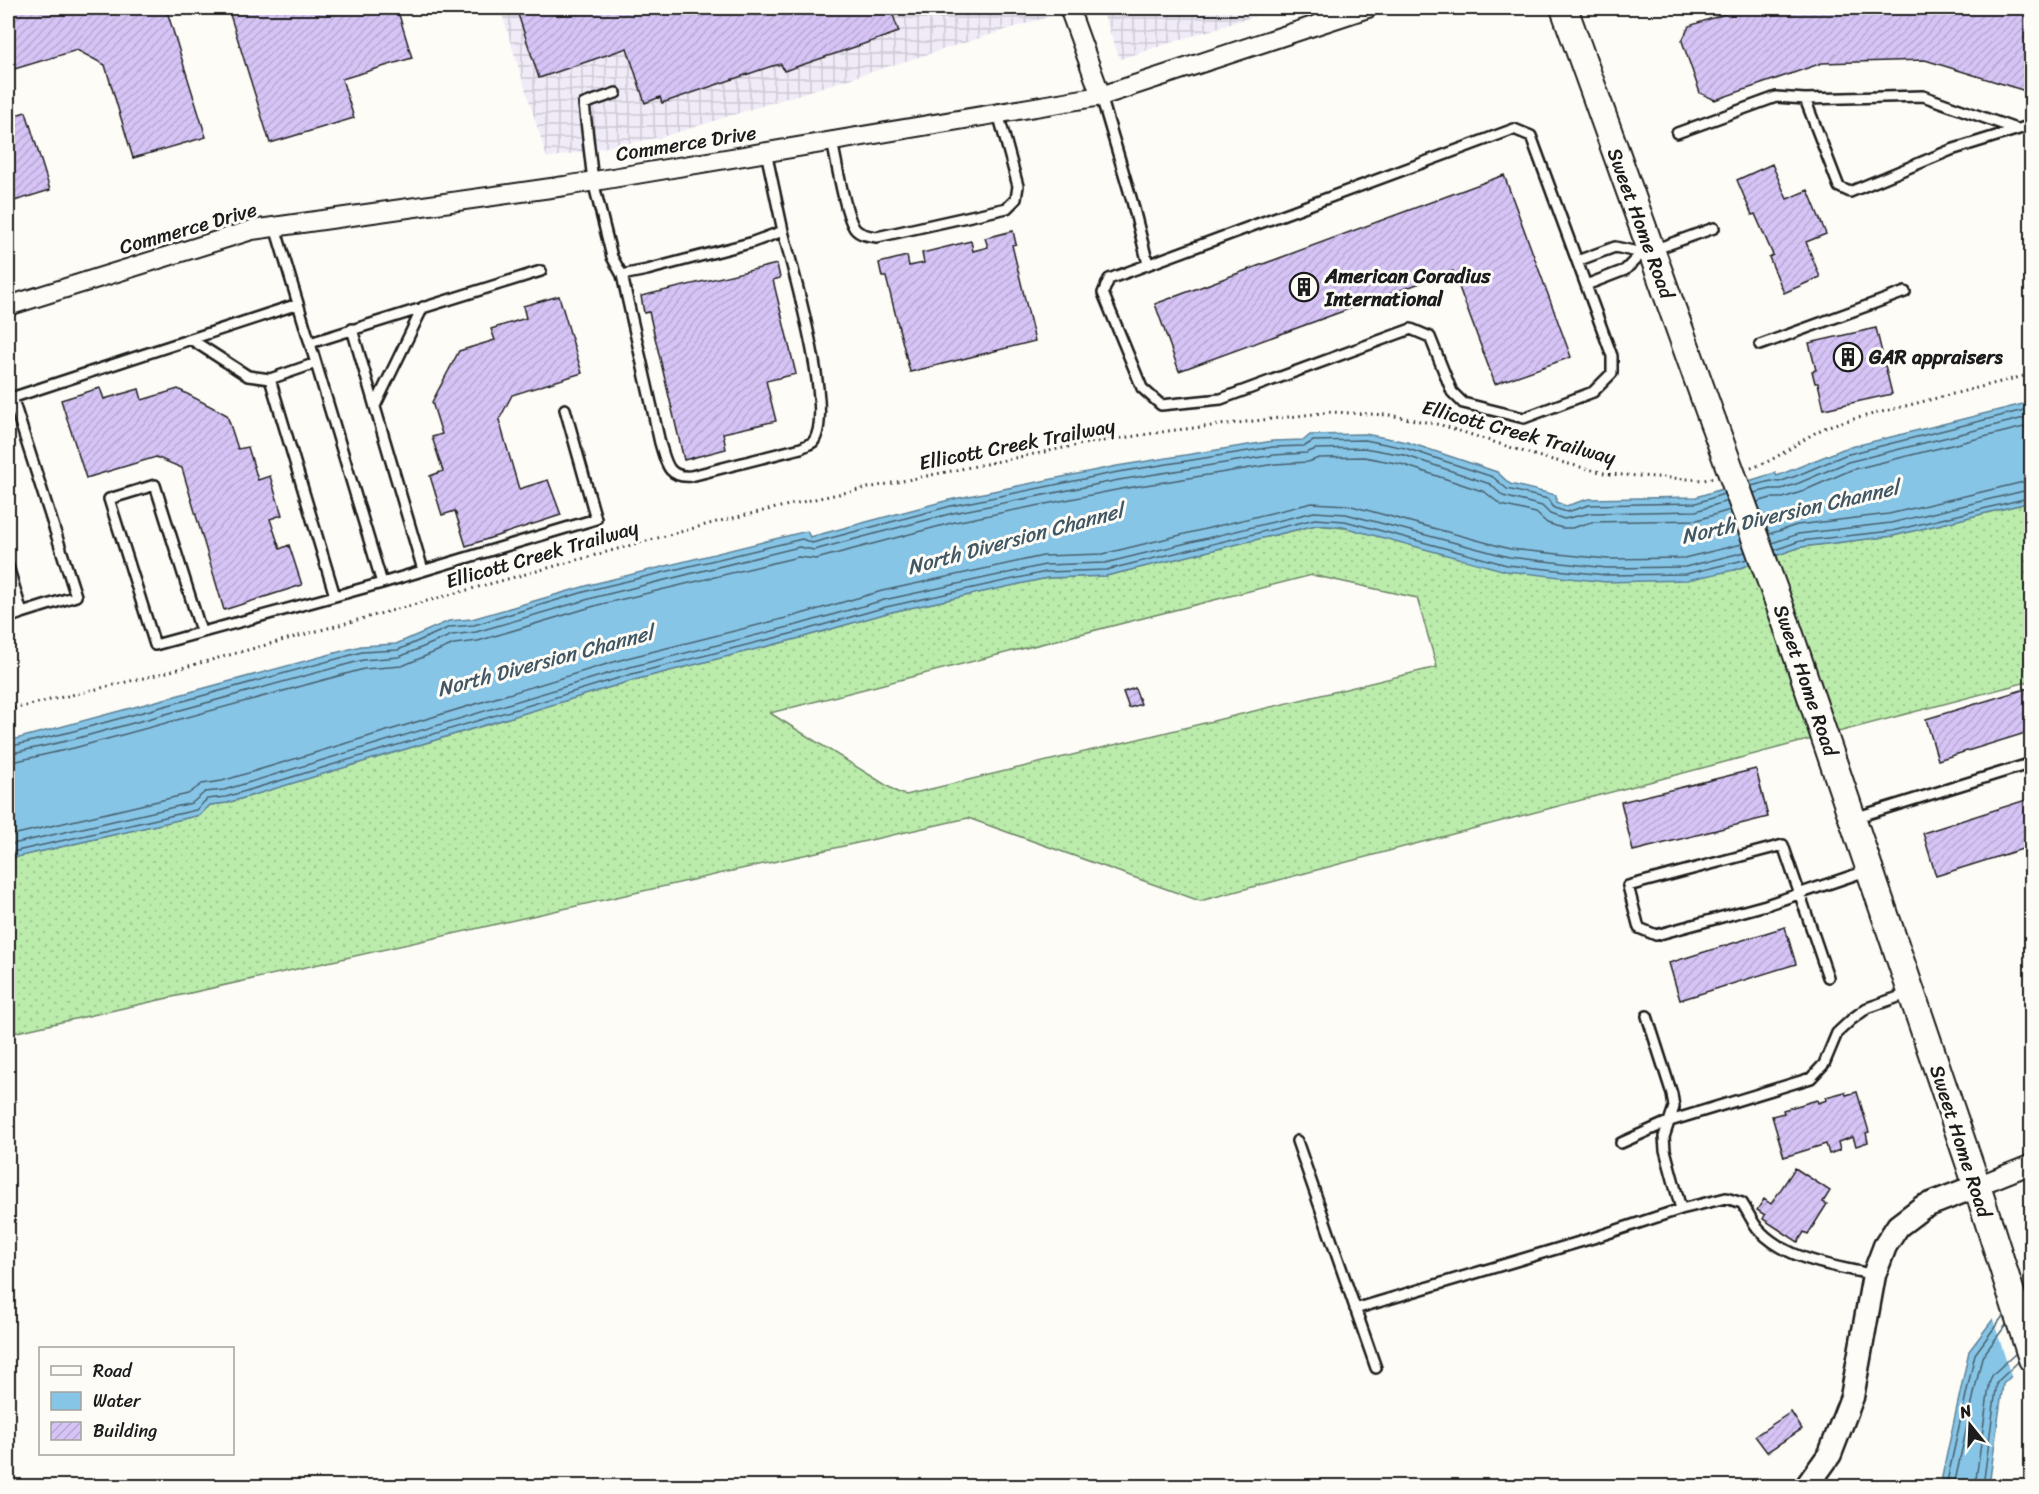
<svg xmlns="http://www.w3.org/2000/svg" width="2039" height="1494" font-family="Sriracha,sans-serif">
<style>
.industrial{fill:url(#industrial-grid)}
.grass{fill:url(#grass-dots);stroke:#6c8464;stroke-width:1.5;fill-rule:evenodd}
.water{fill:#87c5e7;stroke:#5c8196;stroke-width:1.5}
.pier{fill:#fdfcf7}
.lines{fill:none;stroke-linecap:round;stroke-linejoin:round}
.shore{stroke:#47606d;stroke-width:1.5}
.building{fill:url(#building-hatch);stroke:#1c1c1c;stroke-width:1.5}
.service-casing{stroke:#1c1c1c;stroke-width:14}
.minor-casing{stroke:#1c1c1c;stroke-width:22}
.tertiary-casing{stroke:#1c1c1c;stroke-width:27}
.secondary-casing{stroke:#1c1c1c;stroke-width:30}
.path{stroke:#1c1c1c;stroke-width:3;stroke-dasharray:1.5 4.5;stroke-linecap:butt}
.service{stroke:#fdfcf7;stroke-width:9}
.minor{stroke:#fdfcf7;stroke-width:18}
.tertiary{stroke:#fdfcf7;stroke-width:22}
.secondary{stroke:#fdfcf7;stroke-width:26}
.secondary-bridge-casing{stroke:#1c1c1c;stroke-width:30;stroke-linecap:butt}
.secondary-bridge{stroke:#fdfcf7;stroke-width:26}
.labels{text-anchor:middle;stroke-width:6;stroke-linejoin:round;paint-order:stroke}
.street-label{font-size:20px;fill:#1c1c1c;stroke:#fdfcf7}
.poi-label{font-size:20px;font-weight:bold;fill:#1c1c1c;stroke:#fdfcf7;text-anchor:start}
.water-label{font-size:21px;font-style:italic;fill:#415763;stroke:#fdfcf7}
</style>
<defs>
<pattern id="industrial-grid" width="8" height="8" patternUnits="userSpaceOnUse" patternTransform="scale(1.5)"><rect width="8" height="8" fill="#f1ebf7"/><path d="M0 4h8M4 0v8" fill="none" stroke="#cec9d3"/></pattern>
<pattern id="grass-dots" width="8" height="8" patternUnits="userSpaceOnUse" patternTransform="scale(1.5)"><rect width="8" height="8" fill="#bbecac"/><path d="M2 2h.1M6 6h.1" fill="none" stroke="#a0ca93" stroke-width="1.8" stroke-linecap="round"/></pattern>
<pattern id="building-hatch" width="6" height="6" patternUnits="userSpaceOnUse" patternTransform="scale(1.5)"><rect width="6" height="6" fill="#d6c4f6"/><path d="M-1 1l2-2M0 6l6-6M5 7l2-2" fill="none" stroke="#b7a8d2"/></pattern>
</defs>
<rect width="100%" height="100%" fill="#fdfcf7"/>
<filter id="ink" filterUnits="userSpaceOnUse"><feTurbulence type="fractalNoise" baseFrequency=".0167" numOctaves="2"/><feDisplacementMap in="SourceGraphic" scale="12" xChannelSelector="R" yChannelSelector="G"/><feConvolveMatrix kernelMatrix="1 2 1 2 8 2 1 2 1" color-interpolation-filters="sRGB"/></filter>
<g filter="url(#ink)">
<!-- industrial -->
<path class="industrial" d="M500,8H1048L1051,16L662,137L547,158Z
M1101,8H1280L1120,59Z"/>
<!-- grass -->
<path class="grass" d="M2031,502V681L1200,901L968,818L8,1034V859L199,815L210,805L227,803L634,680L800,638L887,613L1047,578L1106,576L1316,525L1734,570L1801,547L1893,536ZM1312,575L1417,598L1437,667L906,795L897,792L770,713Z"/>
<!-- water -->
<path class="water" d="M2031,402V502L1893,536L1801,547L1734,570L1687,580L1606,582L1506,571L1343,527L1316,525L1106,576L1047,578L887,613L800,638L634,680L227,803L210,805L200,815L8,859V741L361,646L396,644L449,621L472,619L593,584L807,531L810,537L949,500L1117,466L1273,441L1304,440L1310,435L1365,434L1407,442L1497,472L1510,484L1556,495V502L1566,506L1588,499L1696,497L1775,473L1777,476L1843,449Z
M2031,1269V1357L2003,1384L1989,1486H1940L1969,1351Z"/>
<!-- pier -->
<path class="pier" d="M2026,1271L2031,1287L2032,1361L2012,1379L1992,1316Z"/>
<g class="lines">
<!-- shore -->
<path class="shore" d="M1751,486L1771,481L1779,482L1796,476L1845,455L2032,408
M1754,493L1771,489H1781L1799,483L1848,462L2032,416
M1757,502L1771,498H1783L1801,492L1851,470L2032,425
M1769,534L1797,525L1889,514L2032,480
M1772,543L1798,534L1891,523L2032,489
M1775,550L1800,541L1892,531L2032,497
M8,747L70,732L362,652L398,650L450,627L474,625L594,589L802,539L812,543L951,506L1118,472L1273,447L1305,446L1313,441L1365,440L1405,448L1493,477L1507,489L1548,499L1554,508L1567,512L1589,505L1696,503L1724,494
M8,754L71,740L363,660L399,657L452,635L476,632L596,597L799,547L814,550L953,513L1119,480L1274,455L1306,453L1316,449L1364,448L1404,455L1490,484L1503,496L1542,506L1550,514L1564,519L1591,513L1696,511L1727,501
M8,763L74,748L364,669L402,666L454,644L478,641L598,605L798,557L816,559L955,522L1121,489L1275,464L1308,462L1319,458L1364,457L1401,464L1485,492L1501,505L1536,513L1547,523L1562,528H1572L1592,522L1697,520L1730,510
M8,836L188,794L202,784L222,781L627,658L794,616L882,591L1043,556L1103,554L1312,503L1348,505L1510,549L1607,559L1684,558L1742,544
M8,845L192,803L205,792L224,790L630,667L797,625L884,600L1045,565L1105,563L1314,512L1346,514L1509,557L1607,568L1685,567L1745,552
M8,853L196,810L207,799L226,797L632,674L798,632L886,607L1046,572L1106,570L1315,519L1345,521L1507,565L1606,575L1686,574L1748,559
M1946,1486L1975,1354L2003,1316
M1954,1486L1982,1357L2006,1325
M1975,1486L1990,1380L1993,1374L2015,1354
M1983,1486L1997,1382L2018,1362"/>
</g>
<!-- building -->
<path class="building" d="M8,8H166L206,137L133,158L105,65L77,50L8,71Z
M228,8H397L412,58L342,79L354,118L270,143Z
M516,8H948L924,16L910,9L893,15L899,32L784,71L781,64L769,67L662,103L660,97L645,103L627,48L539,78Z
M1742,8H2021L2032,11V93L1925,60L1822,63L1715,100L1700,93L1682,41L1689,26Z
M26,112L50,190L8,203V117Z
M1772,164L1787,199L1808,190L1826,234L1806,242L1820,277L1784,293L1769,257L1773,255L1755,214L1752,215L1737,180Z
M1504,175L1571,357L1495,384L1453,271L1179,371L1155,304Z
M1013,231L1016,244L1012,245L1035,341L910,372L886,277H882L879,263L907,256L909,266L924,263L922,253L971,241L973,251L988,247L985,238Z
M777,264L780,278L773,280L796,374L766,381L776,421L723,433L726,449L684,460L649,312L644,313L641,296Z
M559,296L582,373L512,395L499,420L519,489L548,480L561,515L466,546L455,511L442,515L430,476L443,471L432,437L442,434L432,402L459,351L495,340L491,329L526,318L523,306Z
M1876,328L1892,394L1824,409L1818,383H1815L1812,371L1816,370L1809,343Z
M100,388L104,399L139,389L142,400L178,389L227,415L238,449L248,447L258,480L270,476L282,515L270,519L280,549L289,545L302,585L224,610L182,468L156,457L86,478L61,400Z
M2032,687V731L1938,760L1926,719Z
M1135,688L1141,704L1129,708L1123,692Z
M1756,769L1768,817L1633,851L1621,802Z
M2032,798V846L1936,876L1923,833Z
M1785,927L1796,964L1680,1000L1669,963Z
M1845,1092L1846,1095L1857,1092L1869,1132L1866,1133L1868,1142L1856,1146L1853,1137L1838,1142L1840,1150L1829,1154L1826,1144L1784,1157L1772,1116L1784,1113L1783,1110L1817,1100L1818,1103L1827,1100L1826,1097Z
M1795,1168L1830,1191L1823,1202L1827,1204L1808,1234L1804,1232L1798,1242L1763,1219L1765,1215L1757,1210L1764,1199L1771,1204Z
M1791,1412L1802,1429L1767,1452L1755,1436Z"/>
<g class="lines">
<!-- service casing -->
<g class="service-casing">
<path id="service" d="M616,93L584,104L593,181L612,257L622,275L647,270L750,243L783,231L766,152
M1101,96L1132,201L1148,264
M1805,99L1923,96L2016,129
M1514,129L1531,136L1612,356V373L1593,392L1524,418L1463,403L1452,392L1430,337L1411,329L1221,399L1161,405L1142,388L1103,293L1109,279Z
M1677,133L1776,97L1805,99L1839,187L1850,192L1951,150L2032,125
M832,141C836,159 845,216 855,229C860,235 869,236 877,237L1007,208L1016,199L1018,186L998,113
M275,227L382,583L596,519L565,409
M1653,250L1714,228
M1577,261L1615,247L1642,253L1625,270L1586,285
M622,275L660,443C666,462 667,478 691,476L801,448C805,446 810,444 813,442C836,414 792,268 783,231
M352,329L423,570
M192,340L248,376L270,379L316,363
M310,343L541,271
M1760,345L1905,292
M12,397L76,596L22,613
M8,399L298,304
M375,406L423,307
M8,566L22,613L8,618
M335,596L382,583
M201,631L155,485L109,499L155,645L335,596L270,379
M1854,818L2032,763
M1828,977L1783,845L1628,886L1639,928L1656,935L1766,905L1869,870
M1647,1016L1672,1094L1674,1107L1664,1137L1665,1150L1681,1209
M1297,1141L1376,1368
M1621,1143L1670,1121L1811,1078L1824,1064L1837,1033L1852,1019L1867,1008L1910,993
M1355,1309L1593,1238L1681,1209L1726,1198L1742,1203C1748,1212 1753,1224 1760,1231C1789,1261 1836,1266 1874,1275"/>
</g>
<!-- minor casing -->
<g class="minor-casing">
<path id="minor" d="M1069,8L1101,96
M8,306L252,230L565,186L1101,96L1368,8
M1977,1186L2032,1164"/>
</g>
<!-- tertiary casing -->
<g class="tertiary-casing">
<path id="tertiary" d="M1807,1486L1830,1454L1852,1397L1874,1275L1885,1246L1898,1226L1923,1207L1977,1186"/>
</g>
<!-- secondary casing -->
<g class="secondary-casing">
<path id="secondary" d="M1564,8L1713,422
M1786,623L1977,1186L2032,1359"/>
</g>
<!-- path -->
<path class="path" d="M1751,468C1780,460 1804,435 1834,424L2032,374
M8,710L156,675L720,521L819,498L1083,444L1168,431L1331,412L1389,415L1441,425L1537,456L1608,474L1704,480L1713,478"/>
<!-- service -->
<use href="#service" class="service"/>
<!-- minor -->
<use href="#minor" class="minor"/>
<!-- tertiary -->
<use href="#tertiary" class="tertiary"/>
<!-- secondary -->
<use href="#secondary" class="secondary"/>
<!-- secondary-bridge casing -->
<g class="secondary-bridge-casing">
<path id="secondary-bridge" d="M1713,422L1786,623"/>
</g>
<!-- secondary-bridge -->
<use href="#secondary-bridge" class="secondary-bridge"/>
</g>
</g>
<!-- icons -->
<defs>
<g id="building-ring" transform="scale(1.5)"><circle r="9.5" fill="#fdfcf7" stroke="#1c1c1c" stroke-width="1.5"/><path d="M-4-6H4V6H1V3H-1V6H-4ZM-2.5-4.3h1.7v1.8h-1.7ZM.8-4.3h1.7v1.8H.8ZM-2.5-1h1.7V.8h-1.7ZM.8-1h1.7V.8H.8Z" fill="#1c1c1c"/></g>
</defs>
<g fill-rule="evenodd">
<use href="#building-ring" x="1304" y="287"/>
<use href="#building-ring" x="1848" y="357"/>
</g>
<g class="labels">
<!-- street labels -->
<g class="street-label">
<text transform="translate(686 143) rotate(-9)" y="7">Commerce Drive</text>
<text transform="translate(1641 223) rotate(70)" y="7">Sweet Home Road</text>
<text transform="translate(188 228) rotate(-16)" y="7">Commerce Drive</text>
<text transform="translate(1519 432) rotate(15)" y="7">Ellicott Creek Trailway</text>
<text transform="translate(1017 444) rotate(-11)" y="7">Ellicott Creek Trailway</text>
<text transform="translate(542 554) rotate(-16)" y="7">Ellicott Creek Trailway</text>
<text transform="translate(1806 680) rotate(71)" y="7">Sweet Home Road</text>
<text transform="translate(1961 1141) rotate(72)" y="7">Sweet Home Road</text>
</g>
<!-- poi labels -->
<g class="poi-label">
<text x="1325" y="283">American Coradius<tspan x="1325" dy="23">International</tspan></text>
<text x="1869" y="364">GAR appraisers</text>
</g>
<!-- water labels -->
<g class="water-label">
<text transform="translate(1790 512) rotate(-13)" y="7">North Diversion Channel</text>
<text transform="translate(1015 539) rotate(-15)" y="7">North Diversion Channel</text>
<text transform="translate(545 661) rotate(-15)" y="7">North Diversion Channel</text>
</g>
</g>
<!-- margin -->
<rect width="2039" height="1494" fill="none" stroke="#fdfcf7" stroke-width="30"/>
<rect x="15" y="15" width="2009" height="1464" fill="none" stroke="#1c1c1c" stroke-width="2" filter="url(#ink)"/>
<!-- legend -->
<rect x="39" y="1347" width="195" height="108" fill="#fdfcf7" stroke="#a3a29f" stroke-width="1.5"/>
<rect x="51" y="1366" width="30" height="9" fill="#fdfcf7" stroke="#a3a29f" stroke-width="1.5"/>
<text x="93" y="1377" font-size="18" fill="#1c1c1c">Road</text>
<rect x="51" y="1392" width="30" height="18" fill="#87c5e7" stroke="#a3a29f" stroke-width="1.5"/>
<text x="93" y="1407" font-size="18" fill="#1c1c1c">Water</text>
<rect x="51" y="1422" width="30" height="18" fill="url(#building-hatch)" stroke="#a3a29f" stroke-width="1.5"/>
<text x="93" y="1437" font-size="18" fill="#1c1c1c">Building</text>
<!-- north arrow -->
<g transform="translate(1970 1425) rotate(342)" stroke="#fdfcf7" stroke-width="4.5" paint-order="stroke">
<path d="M0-4.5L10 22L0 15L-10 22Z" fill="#1c1c1c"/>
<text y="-9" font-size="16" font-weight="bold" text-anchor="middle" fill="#1c1c1c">N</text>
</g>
</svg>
